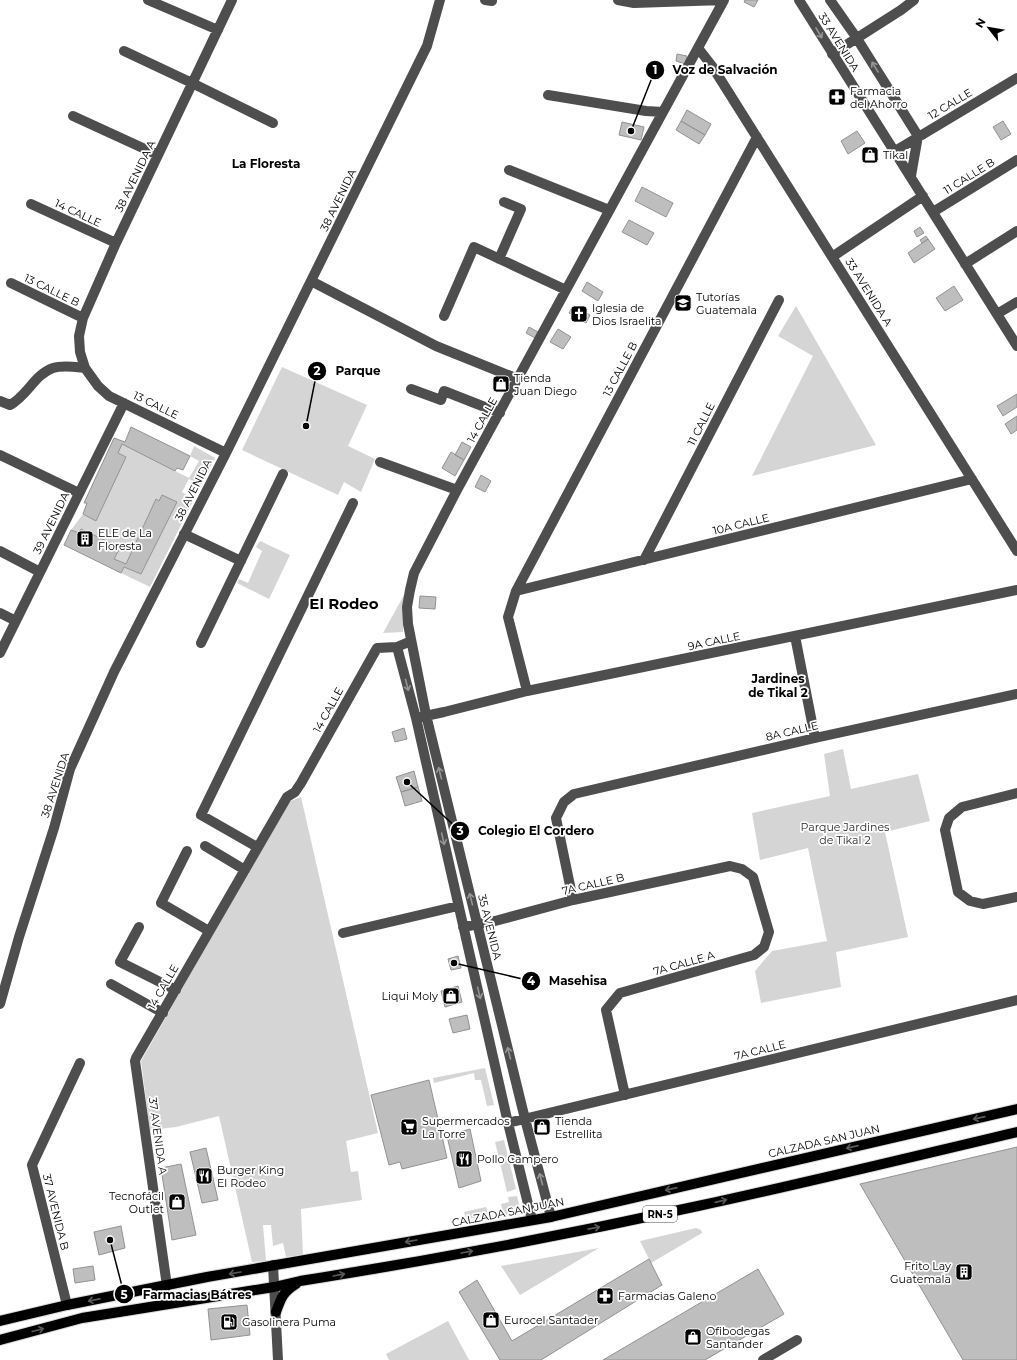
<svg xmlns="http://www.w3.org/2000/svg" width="1017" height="1360" font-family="Montserrat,sans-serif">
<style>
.green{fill:#d5d5d5}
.building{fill:#bebebe;stroke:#929292}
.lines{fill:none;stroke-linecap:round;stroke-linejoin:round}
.major-casing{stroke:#dbdbdb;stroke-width:12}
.minor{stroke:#4e4e4e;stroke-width:10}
.major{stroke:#000;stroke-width:10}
.oneway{stroke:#959595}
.oneway2{stroke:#595959}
.labels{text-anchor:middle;stroke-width:3.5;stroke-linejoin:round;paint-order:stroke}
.shield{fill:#fff;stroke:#4c4c4c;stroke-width:1}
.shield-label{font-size:10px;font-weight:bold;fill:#000}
.street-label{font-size:11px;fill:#000;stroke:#fff}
.poi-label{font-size:11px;fill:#000;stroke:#fff;text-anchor:start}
.park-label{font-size:11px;fill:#2c2c2c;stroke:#fff}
.neighbourhood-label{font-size:12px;font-weight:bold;fill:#000;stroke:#fff}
.district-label{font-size:15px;font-weight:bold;fill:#000;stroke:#fff}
.leader{fill:none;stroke:#000;stroke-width:1.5}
.callout-dot{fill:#000;stroke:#fff;stroke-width:1.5}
.mark-label{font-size:12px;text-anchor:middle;font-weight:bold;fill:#fff}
.callout-label{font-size:12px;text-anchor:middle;font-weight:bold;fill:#000;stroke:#fff;stroke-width:3.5;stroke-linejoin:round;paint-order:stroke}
</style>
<rect width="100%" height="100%" fill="#fff"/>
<!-- green -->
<path class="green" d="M796,306L876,445L752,476L813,356L778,336Z
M282,367L367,405L348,446L375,459L361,492L344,482L338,495L242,450Z
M122,444L189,478L199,461L190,456L194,446L215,458L201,485L189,479L182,492L194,499L150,587L121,573L124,567L141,574L176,502L156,500L126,564L114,559L119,551L114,548L115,545L82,529L79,533L71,530L83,514L96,521L125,457L118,453Z
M260,541L290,555L269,599L237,583L239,579L248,583L262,551L256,547Z
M404,595L403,632L383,633Z
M843,749L851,789L918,774L930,821L885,832L908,937L836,952L841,987L761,1003L755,971L772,951L827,941L808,848L760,860L752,813L830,796L824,754Z
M301,797L378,1133L346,1141L351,1172L358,1171L362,1200L301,1209L303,1255L286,1257L283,1243L273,1246L271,1225H263L266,1261L252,1262L219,1116L176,1127L150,1130L141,1061L288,802Z
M485,1068L494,1105L487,1106L481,1080H475L474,1073L434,1083L433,1078Z
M504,1140L516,1189L507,1192L495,1142Z
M517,1196L520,1208L514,1209L513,1214L504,1217L501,1204L509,1202L508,1197Z
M486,1207L489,1216L466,1219L464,1212Z
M696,1228L701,1230L702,1233L651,1263L640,1241Z
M599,1248L520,1295L501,1266Z
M448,1321L469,1360H389L386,1354Z"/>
<!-- building -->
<path class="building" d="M745,0H758L754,7L744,2Z
M677,54L687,56L685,64L676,61Z
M839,92L843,97L834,103L830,98Z
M687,110L711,124L705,135L681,121Z
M681,121L705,135L699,144L676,130Z
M1003,121L1011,134L1001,140L993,127Z
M622,122L644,127L641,140L619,135Z
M857,131L865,143L848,154L841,141Z
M872,151L876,156L869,161L865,155Z
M642,187L673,203L666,217L635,201Z
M629,220L654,233L647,245L622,232Z
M920,227L924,233L917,237L914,231Z
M926,236L928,239L922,243L920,240Z
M928,239L935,249L914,263L908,253Z
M587,282L603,292L598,301L582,291Z
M954,286L963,300L945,311L936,298Z
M573,306L590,315L586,323L569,313Z
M529,327L538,332L535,338L526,333Z
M558,329L571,337L563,349L550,342Z
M497,377L508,382L504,390L493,385Z
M1017,394V407L1003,416L997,406Z
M1017,416V430L1011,434L1005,424Z
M131,427L190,456L183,470L177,468L175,471L122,444L118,453L126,457L96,521L83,514L87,503H84L114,438L125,442Z
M462,442L471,447L464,460L455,455Z
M451,452L464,460L455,476L442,468Z
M481,475L491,481L485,492L475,487Z
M162,495L177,502L141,574L124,567L121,573L64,545L71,530L79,533L81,529L115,545L114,548L119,550L114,559L126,564L156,499L159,501Z
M420,596L436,597L435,609L419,608Z
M404,728L407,739L395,742L392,732Z
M414,771L418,787L401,792L396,777Z
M418,787L422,801L405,806L401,792Z
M458,956L461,968L451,970L448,959Z
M458,986L462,1002L445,1007L441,991Z
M467,1015L470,1029L453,1033L449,1019Z
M429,1080L447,1158L402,1169L400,1162L389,1165L371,1095Z
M546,1122L548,1131L538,1133L536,1124Z
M470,1129L481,1181L459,1188L447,1136Z
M1017,1147V1360H963L860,1184Z
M206,1148L218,1200L202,1203L190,1152Z
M181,1164L196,1235L172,1240L161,1168Z
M121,1226L125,1248L99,1255L94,1232Z
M649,1259L662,1285L541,1360H500L459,1292L477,1280L512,1341Z
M93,1266L95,1280L75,1283L73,1269Z
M758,1269L784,1314L705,1360H603Z
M247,1305L250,1335L211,1340L208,1309Z"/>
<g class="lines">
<!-- major casing -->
<g class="major-casing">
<path id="major" d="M276,1312C281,1298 283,1292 296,1284
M0,1321L67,1305L207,1277L551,1217L1017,1109
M0,1340L82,1318L274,1287L300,1281C433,1260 566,1235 698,1206C805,1183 911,1157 1017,1132"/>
</g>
<!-- minor -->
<path class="minor" d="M148,0L218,30
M485,0L492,1
M618,0L634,3L723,0
M799,0L1017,346
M830,0L856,37L918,136L911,176
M698,48L712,66L1017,551
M124,51L192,83L273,123
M832,54L901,10L914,0
M548,95L646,111L663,112
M73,116L158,155
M895,151L1017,78
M509,170L609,210
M31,204L116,243
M933,212L1017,160
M832,257L923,196
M499,259L521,209L504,202
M965,264L1017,231
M311,281L436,346L518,379
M11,283L83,318
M997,314L1017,302
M444,316L474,247L566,290
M411,389L441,400L444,391L500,413
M0,401L10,405C27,396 35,374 53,368C63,365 75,367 85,368
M226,453L109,396L98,386L85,368L80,352L79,336L83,318L116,243L232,0
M0,455L79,493
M380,462L457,490
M184,534L241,561
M0,551L40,572
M644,560L779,300
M516,591L972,479
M0,613L16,621
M795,636L815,738
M201,643L283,474
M397,647L416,718L508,1123L532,1220
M0,653L124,403
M527,691L508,617L516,591L757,137
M416,718L444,712L527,691L1017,590
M1017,793L962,807L949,818L945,830L958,892L970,901L983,904L1017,897
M205,846L245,870
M257,847L201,815L353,503
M187,851L161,903L209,931
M573,900L556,818L564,802L574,794L815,738L1017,694
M139,927L120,962L176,990
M463,927L495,921L573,900L730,866L742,869L753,877L769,932L764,947L754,955L620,993L606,1010L625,1095
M343,933L458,906
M111,984L163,1013
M0,1004L19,937L54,828L70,769L114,672L226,453L427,46L440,0
M508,1123L1017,1000
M551,1217L525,1119L426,715L408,624L407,607L410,590L414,573L457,490L724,0
M273,1265L278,1360
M167,1286L135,1061L136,1058L287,797L295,792L301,783L377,648L397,647L411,641
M67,1305L32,1165L80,1063
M763,1360L797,1340"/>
<!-- major -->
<use href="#major" class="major"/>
</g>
<!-- one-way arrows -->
<defs><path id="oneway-shaft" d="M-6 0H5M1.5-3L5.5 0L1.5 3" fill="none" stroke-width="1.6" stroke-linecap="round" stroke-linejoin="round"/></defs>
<g class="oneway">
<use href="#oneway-shaft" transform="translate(819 33) rotate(59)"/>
<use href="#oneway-shaft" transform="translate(875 67) rotate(-122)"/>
<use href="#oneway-shaft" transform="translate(407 685) rotate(75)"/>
<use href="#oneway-shaft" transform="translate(440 773) rotate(-104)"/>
<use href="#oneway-shaft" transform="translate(443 839) rotate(77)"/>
<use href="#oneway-shaft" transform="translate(471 899) rotate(-104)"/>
<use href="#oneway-shaft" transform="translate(479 993) rotate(76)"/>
<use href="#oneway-shaft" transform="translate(509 1053) rotate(-104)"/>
<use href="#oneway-shaft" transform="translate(541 1179) rotate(-105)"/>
</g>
<g class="oneway2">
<use href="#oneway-shaft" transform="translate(979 1118) rotate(167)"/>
<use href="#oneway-shaft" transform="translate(852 1147) rotate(167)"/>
<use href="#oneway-shaft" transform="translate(671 1189) rotate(167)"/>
<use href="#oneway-shaft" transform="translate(721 1201) rotate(-13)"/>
<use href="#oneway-shaft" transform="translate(594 1228) rotate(-11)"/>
<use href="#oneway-shaft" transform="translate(411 1241) rotate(170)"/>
<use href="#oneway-shaft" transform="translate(467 1252) rotate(-10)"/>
<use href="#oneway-shaft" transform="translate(235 1273) rotate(170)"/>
<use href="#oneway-shaft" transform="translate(339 1275) rotate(-10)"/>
<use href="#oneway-shaft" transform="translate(94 1300) rotate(169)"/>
<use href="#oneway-shaft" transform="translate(38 1330) rotate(-15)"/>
</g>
<!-- icons -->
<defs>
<g id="pharmacy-square" transform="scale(0.9)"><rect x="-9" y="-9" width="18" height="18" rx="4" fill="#000" stroke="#fff"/><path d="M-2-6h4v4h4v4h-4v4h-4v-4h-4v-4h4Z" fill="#fff"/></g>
<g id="shop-square" transform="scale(0.9)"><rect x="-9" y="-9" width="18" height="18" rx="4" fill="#000" stroke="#fff"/><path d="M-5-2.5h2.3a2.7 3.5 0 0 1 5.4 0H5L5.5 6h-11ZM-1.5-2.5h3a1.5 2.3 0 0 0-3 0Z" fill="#fff"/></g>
<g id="school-square" transform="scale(0.9)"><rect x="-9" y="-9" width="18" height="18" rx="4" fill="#000" stroke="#fff"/><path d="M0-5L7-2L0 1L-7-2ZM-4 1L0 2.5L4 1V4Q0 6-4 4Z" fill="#fff"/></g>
<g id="church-square" transform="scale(0.9)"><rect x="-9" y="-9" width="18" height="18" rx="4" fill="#000" stroke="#fff"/><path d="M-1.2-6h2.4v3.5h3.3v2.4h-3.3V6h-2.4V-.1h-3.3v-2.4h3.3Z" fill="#fff"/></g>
<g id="building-square" transform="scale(0.9)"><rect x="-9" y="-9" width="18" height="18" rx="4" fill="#000" stroke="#fff"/><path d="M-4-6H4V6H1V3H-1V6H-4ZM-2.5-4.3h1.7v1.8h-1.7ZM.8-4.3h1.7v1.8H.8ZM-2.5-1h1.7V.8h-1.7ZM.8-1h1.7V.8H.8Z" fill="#fff"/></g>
<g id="supermarket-square" transform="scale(0.9)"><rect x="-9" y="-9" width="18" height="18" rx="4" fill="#000" stroke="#fff"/><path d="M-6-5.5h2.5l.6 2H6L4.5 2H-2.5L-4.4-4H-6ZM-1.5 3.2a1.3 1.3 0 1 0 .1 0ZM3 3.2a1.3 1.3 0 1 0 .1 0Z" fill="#fff"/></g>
<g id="restaurant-square" transform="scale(0.9)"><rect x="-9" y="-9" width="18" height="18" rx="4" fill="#000" stroke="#fff"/><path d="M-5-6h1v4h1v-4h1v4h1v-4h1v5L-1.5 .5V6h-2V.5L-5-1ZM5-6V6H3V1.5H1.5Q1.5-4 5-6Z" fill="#fff"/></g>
<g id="fuel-square" transform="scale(0.9)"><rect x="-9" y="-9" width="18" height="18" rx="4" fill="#000" stroke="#fff"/><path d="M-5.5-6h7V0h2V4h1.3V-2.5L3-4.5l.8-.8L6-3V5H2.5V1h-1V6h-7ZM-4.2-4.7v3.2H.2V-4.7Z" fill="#fff"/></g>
</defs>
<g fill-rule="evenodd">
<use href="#pharmacy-square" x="837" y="97"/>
<use href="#shop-square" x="870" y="155"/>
<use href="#school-square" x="683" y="303"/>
<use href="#church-square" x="579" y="314"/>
<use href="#shop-square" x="501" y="384"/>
<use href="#building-square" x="85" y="539"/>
<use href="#shop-square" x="451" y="996"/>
<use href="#supermarket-square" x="409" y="1127"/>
<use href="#shop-square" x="542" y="1127"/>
<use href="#restaurant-square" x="464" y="1159"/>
<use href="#restaurant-square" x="204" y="1176"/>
<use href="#shop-square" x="177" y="1202"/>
<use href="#building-square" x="964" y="1272"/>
<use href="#pharmacy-square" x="605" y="1296"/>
<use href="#shop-square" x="491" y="1320"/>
<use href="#fuel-square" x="229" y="1322"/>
<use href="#shop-square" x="693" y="1337"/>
</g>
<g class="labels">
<!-- shield labels -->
<rect class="shield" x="643" y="1206" width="34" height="16" rx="3"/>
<g class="shield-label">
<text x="660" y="1218">RN-5</text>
</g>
<!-- street labels -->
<g class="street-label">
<text transform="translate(839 42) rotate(58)" y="4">33 AVENIDA</text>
<text transform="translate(950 104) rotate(-31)" y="4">12 CALLE</text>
<text transform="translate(135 176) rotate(-64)" y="4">38 AVENIDA A</text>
<text transform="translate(969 176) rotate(-32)" y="4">11 CALLE B</text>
<text transform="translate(338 200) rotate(-64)" y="4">38 AVENIDA</text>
<text transform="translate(78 213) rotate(25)" y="4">14 CALLE</text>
<text transform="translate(52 290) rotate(26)" y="4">13 CALLE B</text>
<text transform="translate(869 292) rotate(58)" y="4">33 AVENIDA A</text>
<text transform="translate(620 369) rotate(-62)" y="4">13 CALLE B</text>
<text transform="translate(156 405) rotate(26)" y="4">13 CALLE</text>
<text transform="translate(482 420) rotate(-61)" y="4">14 CALLE</text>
<text transform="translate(701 424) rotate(-63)" y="4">11 CALLE</text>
<text transform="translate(193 490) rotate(-63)" y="4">38 AVENIDA</text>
<text transform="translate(51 523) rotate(-64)" y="4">39 AVENIDA</text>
<text transform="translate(741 524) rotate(-14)" y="4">10A CALLE</text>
<text transform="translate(714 641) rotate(-12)" y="4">9A CALLE</text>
<text transform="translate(328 710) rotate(-61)" y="4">14 CALLE</text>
<text transform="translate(792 731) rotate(-13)" y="4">8A CALLE</text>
<text transform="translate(55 785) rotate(-72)" y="4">38 AVENIDA</text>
<text transform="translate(593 884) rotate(-13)" y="4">7A CALLE B</text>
<text transform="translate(490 927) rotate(76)" y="4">35 AVENIDA</text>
<text transform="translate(684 963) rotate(-16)" y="4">7A CALLE A</text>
<text transform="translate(163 987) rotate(-60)" y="4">14 CALLE</text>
<text transform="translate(760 1050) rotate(-14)" y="4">7A CALLE</text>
<text transform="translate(158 1136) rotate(82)" y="4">37 AVENIDA A</text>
<text transform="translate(824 1141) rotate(-13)" y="4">CALZADA SAN JUAN</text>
<text transform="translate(56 1212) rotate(76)" y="4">37 AVENIDA B</text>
<text transform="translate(508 1212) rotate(-11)" y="4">CALZADA SAN JUAN</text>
</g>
<!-- poi labels -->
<g class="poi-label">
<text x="850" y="95">Farmacia<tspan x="850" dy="13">del Ahorro</tspan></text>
<text x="883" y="159">Tikal</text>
<text x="696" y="301">Tutorías<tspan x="696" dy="13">Guatemala</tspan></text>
<text x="592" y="312">Iglesia de<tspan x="592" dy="13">Dios Israelita</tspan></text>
<text x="514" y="382">Tienda<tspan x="514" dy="13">Juan Diego</tspan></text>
<text x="98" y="537">ELE de La<tspan x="98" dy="13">Floresta</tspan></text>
<text x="438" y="1000" text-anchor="end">Liqui Moly</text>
<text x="422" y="1125">Supermercados<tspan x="422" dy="13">La Torre</tspan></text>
<text x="555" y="1125">Tienda<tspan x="555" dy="13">Estrellita</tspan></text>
<text x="477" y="1163">Pollo Campero</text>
<text x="217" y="1174">Burger King<tspan x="217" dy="13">El Rodeo</tspan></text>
<text x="164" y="1200" text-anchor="end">Tecnofácil<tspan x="164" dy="13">Outlet</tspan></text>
<text x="951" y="1270" text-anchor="end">Frito Lay<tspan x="951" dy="13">Guatemala</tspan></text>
<text x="618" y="1300">Farmacias Galeno</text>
<text x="504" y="1324">Eurocel Santader</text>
<text x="242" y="1326">Gasolinera Puma</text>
<text x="706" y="1335">Ofibodegas<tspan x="706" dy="13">Santander</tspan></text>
</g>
<!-- park labels -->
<g class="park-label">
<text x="845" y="831">Parque Jardines<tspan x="845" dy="13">de Tikal 2</tspan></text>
</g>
<!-- neighbourhood labels -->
<g class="neighbourhood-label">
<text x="266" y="168">La Floresta</text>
<text x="778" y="683">Jardines<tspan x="778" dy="14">de Tikal 2</tspan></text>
</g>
<!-- district labels -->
<g class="district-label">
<text x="344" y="609">El Rodeo</text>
</g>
</g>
<!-- callouts -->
<path class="leader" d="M631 131L655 70M306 426L317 371M407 782L460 831M454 963L531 981M110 1240L124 1294"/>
<g class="callout-dot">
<circle cx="631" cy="131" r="4"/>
<circle cx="306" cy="426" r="4"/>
<circle cx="407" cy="782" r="4"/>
<circle cx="454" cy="963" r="4"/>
<circle cx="110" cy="1240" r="4"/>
<circle cx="655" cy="70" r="10"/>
<circle cx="317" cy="371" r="10"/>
<circle cx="460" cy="831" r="10"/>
<circle cx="531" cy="981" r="10"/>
<circle cx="124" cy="1294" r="10"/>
</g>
<g class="mark-label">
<text x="655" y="74">1</text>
<text x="317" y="375">2</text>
<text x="460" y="835">3</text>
<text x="531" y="985">4</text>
<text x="124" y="1299">5</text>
</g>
<g class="callout-label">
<text x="725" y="74">Voz de Salvación</text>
<text x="358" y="375">Parque</text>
<text x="536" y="835">Colegio El Cordero</text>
<text x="578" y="985">Masehisa</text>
<text x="197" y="1299">Farmacias Bátres</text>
</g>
<!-- north arrow -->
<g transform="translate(989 28) rotate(301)" stroke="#ffffff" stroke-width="3" paint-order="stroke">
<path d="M0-3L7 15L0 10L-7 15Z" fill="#000000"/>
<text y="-6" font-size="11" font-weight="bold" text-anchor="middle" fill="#000000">N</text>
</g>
</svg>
